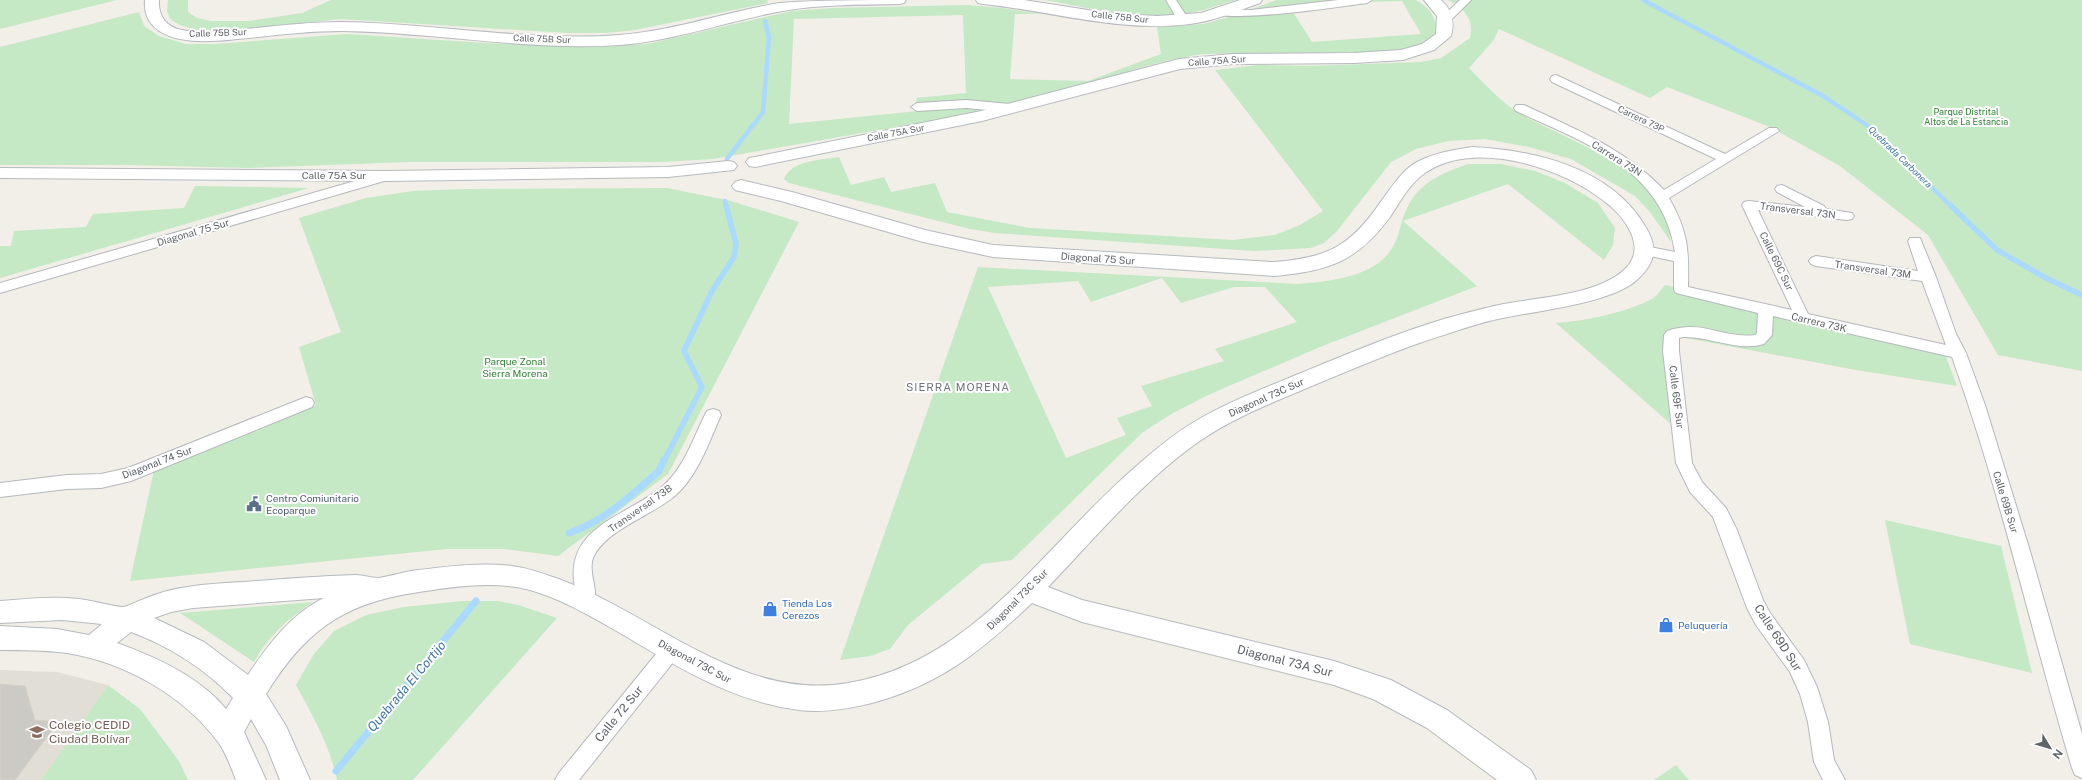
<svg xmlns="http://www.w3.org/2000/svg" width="2082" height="780" font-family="'Public Sans',sans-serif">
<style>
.education{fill:#e1ded6}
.green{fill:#c5e8c5;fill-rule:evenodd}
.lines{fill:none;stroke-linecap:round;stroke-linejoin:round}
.stream-far2{stroke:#aadaff;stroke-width:4.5}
.stream-far1{stroke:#aadaff;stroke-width:5.5}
.stream{stroke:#aadaff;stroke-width:7}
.building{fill:#cccac5;stroke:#d6d1c6}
.street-casing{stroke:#b5b8bc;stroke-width:2}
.secondary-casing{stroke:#b6babf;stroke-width:2}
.street{fill:#fff;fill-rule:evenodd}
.secondary{fill:#fff;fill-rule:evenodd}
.labels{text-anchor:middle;stroke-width:4;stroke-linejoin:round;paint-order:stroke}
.far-street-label{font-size:9px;fill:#5f6368;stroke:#fff}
.far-park-label{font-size:9px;fill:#348238;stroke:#fff}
.far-water-label{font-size:9px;font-style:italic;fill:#4174aa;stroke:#fff}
.street-label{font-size:10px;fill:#5f6368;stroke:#fff}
.park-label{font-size:10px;fill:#348238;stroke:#fff}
.service-label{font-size:10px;fill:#4e5e75;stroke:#fff;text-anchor:start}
.shop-label{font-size:10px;fill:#366cbe;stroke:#fff;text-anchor:start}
.neighbourhood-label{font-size:11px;letter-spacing:1px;fill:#70757a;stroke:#fff}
.near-street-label{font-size:12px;fill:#5f6368;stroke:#fff}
.near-education-label{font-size:12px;fill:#785e54;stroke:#fff;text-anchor:start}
.near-water-label{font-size:13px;font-style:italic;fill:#4174aa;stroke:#fff}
</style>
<rect width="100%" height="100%" fill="#f1efe8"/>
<!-- education -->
<path class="education" d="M0,670L57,672L108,685L41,780H0Z"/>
<!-- green -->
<path class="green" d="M0,0H117L0,29Z
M168,0H188V12L197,18L211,21H249L302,13L331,0H767L768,3L635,30L606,33H567L341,19L220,32L199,31L180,25L170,19L167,11Z
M1044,0H1236C1214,6 1192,15 1170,16C1128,18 1085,7 1044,0Z
M1277,0H1416C1429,8 1438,17 1435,34L1421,44L1391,52L1202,54L1169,60L1132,70L1102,82L971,114L713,159L663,162H409L249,168L130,165H0V47L139,12L144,26L159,36L186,44H216L348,34L485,43L587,47L647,44L792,11L832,8L967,5L1002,8L1039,14H1015L1010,79L1088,81L1161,54L1157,27L1203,24L1229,17ZM1402,1L1421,34L1312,42L1293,12L1362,2ZM963,15L966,93L916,98L918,111L789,124L794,19Z
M1448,0H2082V371L1998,355L1928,235L1840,166L1770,127L1667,87L1650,98L1499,29L1493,41L1469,68C1482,81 1501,102 1516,111C1562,139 1643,162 1666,215C1670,222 1670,233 1671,242L1650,212L1635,196L1571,159L1529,147L1485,139L1448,141L1416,149L1391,162L1337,231L1324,243L1310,248L1254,251L995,233L970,229L789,183L784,179C791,160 822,160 839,157L851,185L884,177L891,192L935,183L947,212L1030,228L1233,240L1275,235L1300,225L1323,211L1215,70L1259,65L1309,66L1421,62L1441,58L1470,38C1474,18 1465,10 1448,0Z
M1469,164H1501L1535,171L1565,183L1598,203L1615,228L1613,245L1604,260L1508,184L1403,221L1477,286L1320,347L1208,395L1173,413L1143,432L1012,560L982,564L908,625L890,649L870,656L840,660L978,267L1298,284C1324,282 1362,278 1382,260C1401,244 1398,225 1408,206C1420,182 1446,171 1469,164ZM1162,278L1181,303L1234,287H1265L1297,322L1215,349L1224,361L1141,386L1152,406L1117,418L1126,435L1066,458L988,287L1078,281L1091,302Z
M195,186L309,188L0,278V246H11L14,231L86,227L93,214L184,208Z
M667,188L731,201L799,222L668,474L558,556L504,549H447L130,581L154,470L316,405L299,347L341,332L299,218L366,198L413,191L466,189Z
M1665,285L1943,349L1957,386L1856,370L1665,334L1673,426L1556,323C1584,321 1624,313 1650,300C1655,298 1661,290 1665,285Z
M1885,520L2001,546L2032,673L1910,644Z
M463,601H498L518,605L557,618L413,780H337C330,746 313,716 296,685L314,654L334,631L366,615L404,607Z
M313,602C287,620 270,634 254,662L180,613Z
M108,685L140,709L179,761L188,780H41Z
M1676,765L1689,780H1654Z"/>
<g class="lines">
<!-- stream-far2 -->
<path class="stream-far2" d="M1643,0L1823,96L1868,126L1951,206
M727,159L763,112L769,37L765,21
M725,201L726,206"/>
<!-- stream-far1 -->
<path class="stream-far1" d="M1950,205L1997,250L2046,278L2082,295
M664,461L702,387L684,351L712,291L734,257L736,244L726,205"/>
<!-- stream -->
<path class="stream" d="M569,533C605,521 631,495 659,471L664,460
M336,771L476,601"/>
</g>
<!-- building -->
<path class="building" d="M0,684L25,686L35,720L58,722L15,780H0Z"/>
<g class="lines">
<!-- street casing -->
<g class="street-casing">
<path id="street" d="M1166,0H1176L1189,20L1187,22H1179Z
M1338,0H1372L1367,3C1346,6 1223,24 1213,12L1219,9L1251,10Z
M1460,0H1471L1450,21H1442L1440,19L1442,17Z
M1556,75L1725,154L1769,128H1777L1779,131L1669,198C1688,231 1689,250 1688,287L1792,310L1742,205L1744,202L1749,201L1805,207L1777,192L1775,189L1777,186L1782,185L1824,206L1826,209L1852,213L1854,216L1852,219L1847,220L1758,210L1808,314L1946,345L1922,281L1816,266L1811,264L1809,261L1811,258L1816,256L1918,271L1908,241L1910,238H1920L1936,277L1956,334L1966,353L1985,405L2030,551L2082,734V778L2075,775L2072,768C2031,631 2000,491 1952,357L1773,316L1772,335L1764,344C1737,352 1710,336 1683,337L1679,338V351L1692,463L1702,482L1726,508L1737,530L1763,600L1770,613L1804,660L1817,687L1828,722L1834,760L1845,780H1823L1814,762L1808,722L1800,694L1790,672L1756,625L1747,608L1713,517L1690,492L1676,463L1663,351L1664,335L1667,331C1704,319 1721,339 1755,335L1757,333L1758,313L1676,293L1674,290V261L1640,254L1638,251L1640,248L1645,246L1675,252C1663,168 1583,142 1516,111L1514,108L1516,105H1524C1575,129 1624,148 1664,190L1716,159L1552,82L1550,79L1552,76Z
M966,100L1010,104L1016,108L1010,112L966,108L917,111L911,107L917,103Z
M386,172L391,173L393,176L391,179L0,293V283Z
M306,397L312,399L314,403L312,407L131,481L101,488L67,489L0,497V483L67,475L101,474L128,468Z
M713,409L719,411L721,415C709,442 698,475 676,495C653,515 610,528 595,554C585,570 601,591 593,608L586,610L579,608C575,599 575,590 574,581C568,524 631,515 664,485C686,465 694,435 707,411Z
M672,640L679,643L682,649L679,655L579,780H555L559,773L665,643Z"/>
</g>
<!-- secondary casing -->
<g class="secondary-casing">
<path id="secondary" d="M145,0H159C158,16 166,27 182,30C206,35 232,30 256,28C284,25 313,22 341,22C434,23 526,42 619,35C674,31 725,12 779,3C818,0 866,0 906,0L904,3L899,4C859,5 817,4 777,12C725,22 673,41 620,45C526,51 434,32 341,31C313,31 285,34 258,37C232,39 206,44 180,39C159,35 143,23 145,0Z
M976,0H1024L1107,13L1157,16L1201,13L1240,0H1262L1260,3C1237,11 1214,21 1190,24C1121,33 1051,11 983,4L978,3Z
M1424,0H1441C1452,10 1455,21 1451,36L1434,50L1403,60L1354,63L1233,64L1180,69L982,121L755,167L749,166L746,162L749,158L755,157L981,111L1179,59L1233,54L1354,53L1401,50L1422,44L1436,34L1437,16Z
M1472,147C1535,150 1611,168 1645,226C1658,247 1656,262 1638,279C1612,304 1533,311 1498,319C1483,322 1468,327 1453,332C1403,347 1355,368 1307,388C1269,404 1228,420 1194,445C1139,485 1095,538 1048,587L1082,600L1334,661L1391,680L1447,710L1531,770L1536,780H1497L1427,728L1373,699L1334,685L1082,622L1032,603C980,652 939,686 868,704C846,709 822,713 799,710C733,702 676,666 620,633C592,617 562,599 530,590C494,580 450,587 413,593C341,604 304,633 266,694L286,726L310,780H280L266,745L251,719L244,732L266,780H236C231,767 226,753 218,742C183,695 124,662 67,653C45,650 22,650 0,650V626L57,629L89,635L102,624L62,620L0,623V601C26,599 53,596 79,599C90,600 115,607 123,607C126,607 140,600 144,599C158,593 172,589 187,587C206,584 225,583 243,582C281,579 319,576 356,575C363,575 371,578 378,578C387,577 401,573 411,571C444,567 479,562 512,566C528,568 541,573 556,578C651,612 740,702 848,683C976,662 1047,541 1140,463C1157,448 1174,434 1194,422C1226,403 1262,389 1296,375C1345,355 1394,334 1444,319C1462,314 1480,309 1499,305C1536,297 1600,296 1627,267C1647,245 1623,215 1604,201C1562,167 1473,139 1425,173C1409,184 1400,202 1390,217C1357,262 1328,271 1274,276L993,257L923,242L781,201L735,190L732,186L735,182L741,180L792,192L925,230L993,245L1274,262C1328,258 1351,246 1382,200C1392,187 1402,170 1417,162C1434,153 1453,150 1472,147ZM324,598C291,614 267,646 248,675L204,642L154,618L171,612L193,608ZM131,632C169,646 205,669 233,698L226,709C200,677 156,657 117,643Z
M728,161L734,162L737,166L734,170L668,177L386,181L0,178V168L386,171L668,167Z"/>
</g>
<!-- street -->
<use href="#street" class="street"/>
<!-- secondary -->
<use href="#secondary" class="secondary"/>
</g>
<!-- icons -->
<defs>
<g id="civic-bare" transform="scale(1.2)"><path d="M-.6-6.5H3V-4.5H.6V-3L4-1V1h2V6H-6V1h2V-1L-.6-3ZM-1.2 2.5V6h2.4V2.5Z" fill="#5c6f8a" stroke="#fff" stroke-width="2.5" paint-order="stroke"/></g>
<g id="shop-bare" transform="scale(1.2)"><path d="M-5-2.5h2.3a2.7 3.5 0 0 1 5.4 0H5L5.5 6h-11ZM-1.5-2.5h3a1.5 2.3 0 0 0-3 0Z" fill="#3f7fe0" stroke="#fff" stroke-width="2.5" paint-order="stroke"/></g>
<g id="school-bare" transform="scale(1.2)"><path d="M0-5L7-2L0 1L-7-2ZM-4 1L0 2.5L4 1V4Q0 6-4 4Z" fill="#8d6e63" stroke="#fff" stroke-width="2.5" paint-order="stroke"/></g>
</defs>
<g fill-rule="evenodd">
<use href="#civic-bare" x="254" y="504"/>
<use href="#shop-bare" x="770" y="609"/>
<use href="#shop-bare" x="1666" y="625"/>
<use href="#school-bare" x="37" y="732"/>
</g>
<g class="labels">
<!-- far-street labels -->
<g class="far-street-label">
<text transform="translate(1120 17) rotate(6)" y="3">Calle 75B Sur</text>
<text transform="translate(218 33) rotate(-2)" y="3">Calle 75B Sur</text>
<text transform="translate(542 39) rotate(2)" y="3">Calle 75B Sur</text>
<text transform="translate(1217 61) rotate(-4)" y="3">Calle 75A Sur</text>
<text transform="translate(1641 119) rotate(25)" y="3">Carrera 73P</text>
<text transform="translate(896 133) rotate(-11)" y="3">Calle 75A Sur</text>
</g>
<!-- far-park labels -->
<g class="far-park-label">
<text x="1966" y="115">Parque Distrital<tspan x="1966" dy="10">Altos de La Estancia</tspan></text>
</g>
<!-- far-water labels -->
<g class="far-water-label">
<text transform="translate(1900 157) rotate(44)" y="3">Quebrada Carbonera</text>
</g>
<!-- street labels -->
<g class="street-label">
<text transform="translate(1617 158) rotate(32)" y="4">Carrera 73N</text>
<text x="334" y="179">Calle 75A Sur</text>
<text transform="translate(1798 210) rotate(7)" y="4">Transversal 73N</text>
<text transform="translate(193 232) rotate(-16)" y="4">Diagonal 75 Sur</text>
<text transform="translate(1098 258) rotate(4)" y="4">Diagonal 75 Sur</text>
<text transform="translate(1777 261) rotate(64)" y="4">Calle 69C Sur</text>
<text transform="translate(1873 269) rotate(8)" y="4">Transversal 73M</text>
<text transform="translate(1819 322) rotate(13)" y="4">Carrera 73K</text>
<text transform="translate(1266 397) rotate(-24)" y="4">Diagonal 73C Sur</text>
<text transform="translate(1677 397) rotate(83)" y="4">Calle 69F Sur</text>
<text transform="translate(157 462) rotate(-21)" y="4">Diagonal 74 Sur</text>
<text transform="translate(2006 502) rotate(73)" y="4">Calle 69B Sur</text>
<text transform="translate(640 508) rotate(-35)" y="4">Transversal 73B</text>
<text transform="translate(1017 599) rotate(-45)" y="4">Diagonal 73C Sur</text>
<text transform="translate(695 661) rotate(28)" y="4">Diagonal 73C Sur</text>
</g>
<!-- park labels -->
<g class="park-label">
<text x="515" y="365">Parque Zonal<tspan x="515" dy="12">Sierra Morena</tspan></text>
</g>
<!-- service labels -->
<g class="service-label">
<text x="266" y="502">Centro Comiunitario<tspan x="266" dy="12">Ecoparque</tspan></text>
</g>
<!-- shop labels -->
<g class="shop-label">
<text x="782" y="607">Tienda Los<tspan x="782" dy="12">Cerezos</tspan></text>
<text x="1678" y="629">Peluquería</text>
</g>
<!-- neighbourhood labels -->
<g class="neighbourhood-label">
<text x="958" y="391">SIERRA MORENA</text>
</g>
<!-- near-street labels -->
<g class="near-street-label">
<text transform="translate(1778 638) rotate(57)" y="4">Calle 69D Sur</text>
<text transform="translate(1285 661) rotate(14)" y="4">Diagonal 73A Sur</text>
<text transform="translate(619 714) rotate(-51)" y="4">Calle 72 Sur</text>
</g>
<!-- near-education labels -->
<g class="near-education-label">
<text x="49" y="729">Colegio CEDID<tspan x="49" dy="14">Ciudad Bolívar</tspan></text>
</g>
<!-- near-water labels -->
<g class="near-water-label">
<text transform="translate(406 686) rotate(-50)" y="5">Quebrada El Cortijo</text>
</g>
</g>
<!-- north arrow -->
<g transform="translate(2050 748) rotate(128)" stroke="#ffffff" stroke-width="3" paint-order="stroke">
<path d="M0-3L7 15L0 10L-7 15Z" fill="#5f6368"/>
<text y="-6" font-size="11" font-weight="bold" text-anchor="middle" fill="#5f6368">N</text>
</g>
</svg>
